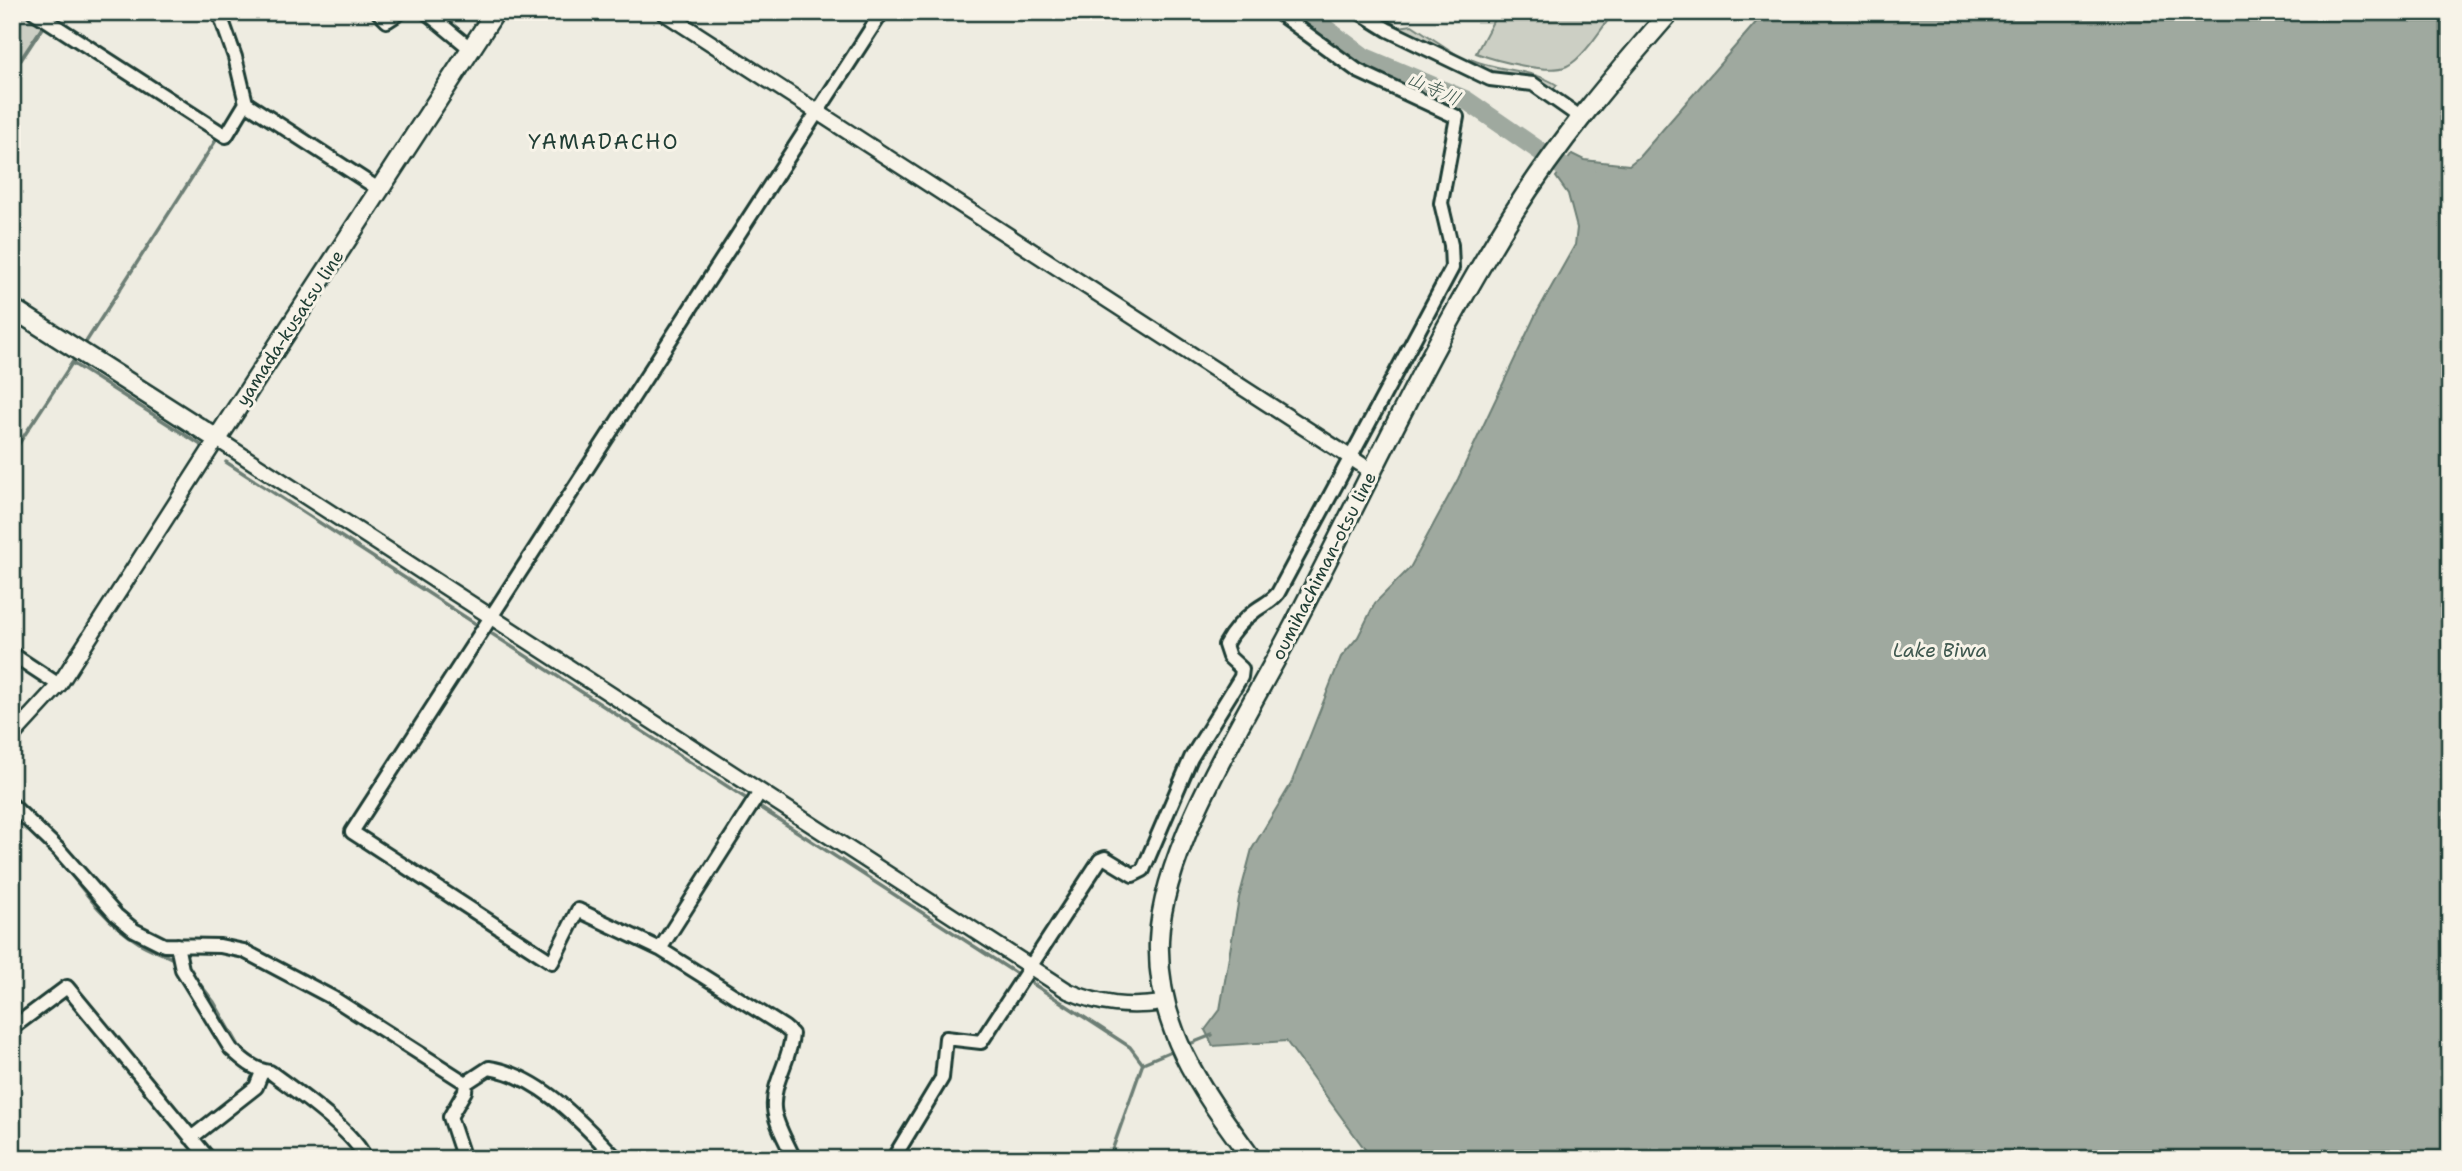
<svg xmlns="http://www.w3.org/2000/svg" width="2462" height="1171" font-family="'Shantell Sans','Klee One',sans-serif">
<style>
.green{fill:#cccfc4;stroke:#76867c;stroke-width:2}
.water{fill:#9fa99f;stroke:#6c7e74;stroke-width:2}
.lines{fill:none;stroke-linecap:round;stroke-linejoin:round}
.stream{stroke:#6c7e74;stroke-width:3.5}
.river{stroke:#9fa99f;stroke-width:19}
.minor-casing{stroke:#1f3d34;stroke-width:18}
.tertiary-casing{stroke:#1f3d34;stroke-width:19}
.secondary-casing{stroke:#1f3d34;stroke-width:23}
.minor{stroke:#f7f3e8;stroke-width:12}
.tertiary{stroke:#f7f3e8;stroke-width:14}
.secondary{stroke:#f7f3e8;stroke-width:18}
.labels{text-anchor:middle;stroke-width:6;stroke-linejoin:round;paint-order:stroke}
.street-label{font-size:18px;fill:#1f3d34;stroke:#f7f3e8}
.water-label{font-size:19px;font-style:italic;fill:#3f584f;stroke:#f7f3e8}
.quarter-label{font-size:21px;letter-spacing:2px;fill:#1f3d34;stroke:#f7f3e8}
</style>
<rect width="100%" height="100%" fill="#eeece1"/>
<filter id="ink" filterUnits="userSpaceOnUse"><feTurbulence type="fractalNoise" baseFrequency=".0143" numOctaves="2"/><feDisplacementMap in="SourceGraphic" scale="14" xChannelSelector="R" yChannelSelector="G"/><feConvolveMatrix kernelMatrix="1 2 1 2 8 2 1 2 1" color-interpolation-filters="sRGB"/></filter>
<g filter="url(#ink)">
<!-- green -->
<path class="green" d="M12,12H26L43,25L20,59L12,57Z
M1370,12H1376L1399,27L1412,25L1468,62L1470,59C1499,72 1531,68 1557,85L1553,89L1534,78L1490,73L1403,32Z
M1498,12H1614C1603,26 1583,59 1567,66C1550,75 1494,60 1476,53Z"/>
<!-- water -->
<path class="water" d="M1765,12H2450V1159H1372L1286,1041L1213,1046L1205,1030L1220,1010L1239,898L1252,849L1291,784L1341,657L1358,637L1375,603L1410,568L1458,479L1535,316L1575,245L1577,228L1568,194L1556,177L1572,154L1584,160L1629,165L1639,157Z"/>
<g class="lines">
<!-- stream -->
<path class="stream" d="M12,58L21,60L44,25
M84,345L218,137
M72,363L201,445
M12,454L74,360
M226,462L479,626
M486,630L750,801
M756,805L1020,976
M12,814L23,823
M56,855C80,885 104,922 138,942C150,950 164,953 177,961
M193,975L214,1002L242,1051
M1027,980L1130,1047L1142,1063
M1187,1045L1212,1035
M1143,1063L1176,1049
M365,1148L376,1159
M1109,1159L1143,1063"/>
<!-- river -->
<path class="river" d="M1303,12L1364,57L1466,100L1563,167L1588,176"/>
<!-- minor casing -->
<g class="minor-casing">
<path id="minor" d="M34,12L226,136L246,103L235,57L219,12
M378,12L387,21L401,12
M426,12L471,49
M1359,12L1388,30L1490,79L1533,84L1580,117
M246,103L380,190
M12,654L59,685
M12,805L59,850L116,915L134,930L164,945L220,946L244,951L333,998L466,1083L489,1068C541,1076 582,1123 617,1159
M177,945L182,969L231,1049C242,1059 255,1071 270,1072C292,1088 358,1134 365,1159
M660,949L760,792
M12,1028L67,987L209,1159
M191,1138L256,1087L262,1072
M464,1159L450,1117L465,1091L466,1083
M794,1159C788,1144 775,1124 774,1108C772,1082 791,1059 792,1034L784,1027L660,949L578,910L552,962L352,832L882,12
M893,1159L942,1078L946,1038L981,1042L1100,860L1105,858L1133,875L1143,870L1191,758L1241,677L1242,669L1229,657L1225,645C1232,632 1244,619 1256,610C1264,604 1271,602 1278,593L1452,268L1451,245L1441,203L1457,117L1358,71L1277,12"/>
</g>
<!-- tertiary casing -->
<g class="tertiary-casing">
<path id="tertiary" d="M663,12L1373,472
M12,736L59,685L217,439L1068,991C1100,1005 1129,1008 1163,1003"/>
</g>
<!-- secondary casing -->
<g class="secondary-casing">
<path id="secondary" d="M12,308L217,439L495,12
M1252,1159C1201,1089 1156,1030 1159,940C1162,848 1246,717 1290,633C1363,494 1428,348 1512,215C1558,142 1613,77 1670,12"/>
</g>
<!-- minor -->
<use href="#minor" class="minor"/>
<!-- tertiary -->
<use href="#tertiary" class="tertiary"/>
<!-- secondary -->
<use href="#secondary" class="secondary"/>
</g>
</g>
<g class="labels">
<!-- street labels -->
<g class="street-label">
<text transform="translate(290 328) rotate(-57)" y="6">yamada-kusatsu line</text>
<text transform="translate(1324 566) rotate(-63)" y="6">oumihachiman-otsu line</text>
</g>
<!-- water labels -->
<g class="water-label">
<text transform="translate(1434 88) rotate(24)" y="7">山寺川</text>
<text x="1940" y="657">Lake Biwa</text>
</g>
<!-- quarter labels -->
<g class="quarter-label">
<text x="604" y="149">YAMADACHO</text>
</g>
</g>
<!-- margin -->
<rect width="2462" height="1171" fill="none" stroke="#f7f3e8" stroke-width="42"/>
<rect x="21" y="21" width="2420" height="1129" fill="none" stroke="#1f3d34" stroke-width="2.5" filter="url(#ink)"/>
</svg>
